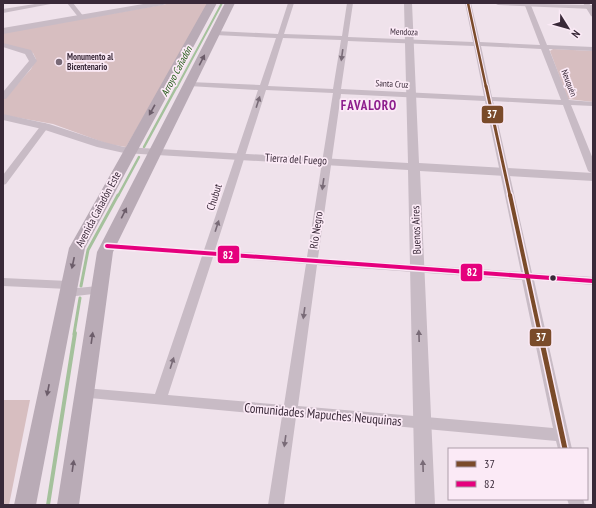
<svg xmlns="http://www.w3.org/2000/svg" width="596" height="508" font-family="'PT Sans Narrow',sans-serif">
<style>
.green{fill:#d7bec0}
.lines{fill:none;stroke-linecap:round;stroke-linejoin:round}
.stream-far3{stroke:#a5c19c;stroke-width:2}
.stream-far2{stroke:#a5c19c;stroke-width:2.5}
.stream-far1{stroke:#a5c19c;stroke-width:3}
.stream{stroke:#a5c19c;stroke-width:4}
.minor{fill:#c8bbc5;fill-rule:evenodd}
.tertiary{fill:#c8bbc5;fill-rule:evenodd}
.secondary{fill:#b9abb6;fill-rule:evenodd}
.bus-1-far3-casing{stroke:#fbeaf6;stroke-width:4.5}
.bus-1-far2-casing{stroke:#fbeaf6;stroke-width:5.5}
.bus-1-far1-casing{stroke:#fbeaf6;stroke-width:7}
.bus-1-casing{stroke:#fbeaf6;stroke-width:8}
.bus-2-casing{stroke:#fbeaf6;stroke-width:7}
.bus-1-far3{stroke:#7a4b2a;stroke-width:2.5}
.bus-1-far2{stroke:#7a4b2a;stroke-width:3}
.bus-1-far1{stroke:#7a4b2a;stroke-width:4}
.bus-1{stroke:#7a4b2a;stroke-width:5}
.bus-2{stroke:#e5007d;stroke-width:4}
.oneway{fill:#796b77}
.oneway2{fill:#6c5d6a}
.poi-dot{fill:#796a77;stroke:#fbeaf6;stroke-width:1.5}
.bus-dot{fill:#392938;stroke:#fbeaf6;stroke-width:1.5}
.labels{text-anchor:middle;stroke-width:3.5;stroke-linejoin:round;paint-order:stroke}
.far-street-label{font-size:9px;fill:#392938;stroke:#fbeaf6}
.far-poi-label{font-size:9px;font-weight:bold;fill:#392938;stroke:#fbeaf6;text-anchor:start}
.far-water-label{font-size:10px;font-style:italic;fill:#275d1b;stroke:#fbeaf6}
.street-label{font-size:11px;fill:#392938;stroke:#fbeaf6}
.far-district-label{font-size:13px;font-weight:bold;letter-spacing:1px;fill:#8d1d8d;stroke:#fbeaf6}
.near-street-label{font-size:13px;fill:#392938;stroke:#fbeaf6}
.line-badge{stroke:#fbeaf6;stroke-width:1.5}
.badge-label{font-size:11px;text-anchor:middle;font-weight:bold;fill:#fff}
</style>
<rect width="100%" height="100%" fill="#efe2eb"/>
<!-- green -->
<path class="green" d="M172,3H210L126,147L108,144L53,124L3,115V100L31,69L36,59L33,53L3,44V33Z
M553,49L593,51V102L568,99L550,51Z
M3,400H30L9,505H3Z"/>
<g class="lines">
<!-- stream-far3 -->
<path class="stream-far3" d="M177,87L222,3"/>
<!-- stream-far2 -->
<path class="stream-far2" d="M144,147L177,86
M118,196L139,157"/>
<!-- stream-far1 -->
<path class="stream-far1" d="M81,286L88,250L118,195
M74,334L80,298"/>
<!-- stream -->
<path class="stream" d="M48,505L75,333"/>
<!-- minor -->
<path class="minor" d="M41,3H56L3,13V9Z
M67,3H73L84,17L83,18H79Z
M288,3H294L284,34L342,36L347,3H353L348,37L473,42L465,3H471L480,42L540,45L524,3H530L547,45L593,47V51L549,49L569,100L593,102V106L571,105L593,159V174L588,171L563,105L493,101L532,273L593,277V285L534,280L572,449H558L556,441L296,417L284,505H268L282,416L79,397L77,393L79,389L84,388L155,394L202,256L107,249L102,246L107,243L204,250L258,90L189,86L185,84L189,82L260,85L276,38L215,35L212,33L215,31L278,34ZM283,38L341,40L333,89L268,86ZM348,41L474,46L484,96L341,89ZM481,46L541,49L561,100L492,97ZM266,90L333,93L307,257L215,250ZM341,94L485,101L521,272L318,258ZM213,257L306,264L284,405L168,395ZM317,265L522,280L553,428L298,406Z
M583,3H589L593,10V17L591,16Z
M3,43L31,50L37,61L6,99H3V92L29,61L25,54L3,47Z
M45,123L49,126L6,184L3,185V175L42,124Z
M3,278L68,281L74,285L68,289L3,286Z
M98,286L104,290L102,293L67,297L61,293L67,289Z
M567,499H583L585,505H569Z"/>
<!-- tertiary -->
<path class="tertiary" d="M149,3H167L163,5L3,34V28Z
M404,3H412L419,163L593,173V181L420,171L435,505H415L408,170L124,153L97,147L42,129L3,120V114L49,124L104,142L124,147L408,163Z
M494,3L593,5V9L498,5Z"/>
<!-- secondary -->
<path class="secondary" d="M207,3H217L85,248L36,505H14L69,248Z
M225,3H235L113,252L79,505H57L97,252Z"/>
<!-- bus-1-far3 casing -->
<g class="bus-1-far3-casing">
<path id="bus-1-far3" d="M468,3L486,87"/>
</g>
<!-- bus-1-far2 casing -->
<g class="bus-1-far2-casing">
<path id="bus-1-far2" d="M486,86L510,196"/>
</g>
<!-- bus-1-far1 casing -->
<g class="bus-1-far1-casing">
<path id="bus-1-far1" d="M510,195L540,334"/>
</g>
<!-- bus-1 casing -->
<g class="bus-1-casing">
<path id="bus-1" d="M540,333L565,449"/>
</g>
<!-- bus-2 casing -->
<g class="bus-2-casing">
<path id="bus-2" d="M107,246L593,281"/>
</g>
<!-- bus-1-far3 -->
<use href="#bus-1-far3" class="bus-1-far3"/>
<!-- bus-1-far2 -->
<use href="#bus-1-far2" class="bus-1-far2"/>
<!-- bus-1-far1 -->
<use href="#bus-1-far1" class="bus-1-far1"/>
<!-- bus-1 -->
<use href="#bus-1" class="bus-1"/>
<!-- bus-2 -->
<use href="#bus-2" class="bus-2"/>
</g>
<!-- one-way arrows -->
<defs><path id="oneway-solid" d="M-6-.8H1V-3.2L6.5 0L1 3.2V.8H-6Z"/></defs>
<g class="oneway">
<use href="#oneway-solid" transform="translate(342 55) rotate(98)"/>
<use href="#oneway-solid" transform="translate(258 102) rotate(-72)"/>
<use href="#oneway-solid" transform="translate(323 184) rotate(98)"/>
<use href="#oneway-solid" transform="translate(217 226) rotate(-72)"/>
<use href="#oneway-solid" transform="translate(304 313) rotate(98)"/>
<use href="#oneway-solid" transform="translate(419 336) rotate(-92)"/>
<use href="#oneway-solid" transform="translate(172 363) rotate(-72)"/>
<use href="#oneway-solid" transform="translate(285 441) rotate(98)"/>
<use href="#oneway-solid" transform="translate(423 466) rotate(-92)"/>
</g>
<g class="oneway2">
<use href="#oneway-solid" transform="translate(202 60) rotate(-63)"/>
<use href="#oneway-solid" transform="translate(152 110) rotate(119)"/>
<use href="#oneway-solid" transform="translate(124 213) rotate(-63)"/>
<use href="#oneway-solid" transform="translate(73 263) rotate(102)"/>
<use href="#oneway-solid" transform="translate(92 338) rotate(-82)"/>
<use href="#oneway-solid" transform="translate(48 390) rotate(101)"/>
<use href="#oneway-solid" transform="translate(73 466) rotate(-82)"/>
</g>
<!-- markers -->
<circle class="poi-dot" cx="59" cy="62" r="4"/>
<circle class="bus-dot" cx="553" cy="278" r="3.5"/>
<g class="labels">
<!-- far-street labels -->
<g class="far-street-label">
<text transform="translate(404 32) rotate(2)" y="3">Mendoza</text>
<text transform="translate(569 83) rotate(69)" y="3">Neuquén</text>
<text transform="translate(392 84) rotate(3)" y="3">Santa Cruz</text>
</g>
<!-- far-poi labels -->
<g class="far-poi-label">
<text x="67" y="60">Monumento al<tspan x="67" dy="10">Bicentenario</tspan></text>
</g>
<!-- far-water labels -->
<g class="far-water-label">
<text transform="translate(176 71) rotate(-62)" y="4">Arroyo Cañadón</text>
</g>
<!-- street labels -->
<g class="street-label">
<text transform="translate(296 159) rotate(3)" y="4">Tierra del Fuego</text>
<text transform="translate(214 197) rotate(-72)" y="4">Chubut</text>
<text transform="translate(98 209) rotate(-62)" y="4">Avenida Cañadón Este</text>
<text transform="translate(316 230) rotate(-82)" y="4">Río Negro</text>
<text transform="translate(416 230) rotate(-92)" y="4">Buenos Aires</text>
</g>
<!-- far-district labels -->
<g class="far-district-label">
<text x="369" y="110">FAVALORO</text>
</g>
<!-- near-street labels -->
<g class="near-street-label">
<text transform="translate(323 414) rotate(5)" y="5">Comunidades Mapuches Neuquinas</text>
</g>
</g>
<g class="line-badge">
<rect x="481" y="105" width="23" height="19" rx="4" fill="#7a4b2a"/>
<rect x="217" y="245" width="23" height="19" rx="4" fill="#e5007d"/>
<rect x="460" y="263" width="23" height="19" rx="4" fill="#e5007d"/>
<rect x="529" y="328" width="23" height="19" rx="4" fill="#7a4b2a"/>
</g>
<g class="badge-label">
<text x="492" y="118">37</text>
<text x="228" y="259">82</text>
<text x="472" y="276">82</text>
<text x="541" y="341">37</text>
</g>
<!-- border -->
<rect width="596" height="508" fill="none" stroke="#392938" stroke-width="8"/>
<!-- legend -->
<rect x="448" y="448" width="140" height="52" fill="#fbeaf6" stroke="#ad9daa"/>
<rect x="456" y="461" width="20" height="6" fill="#7a4b2a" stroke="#ad9daa"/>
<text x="484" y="468" font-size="12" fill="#392938">37</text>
<rect x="456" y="481" width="20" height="6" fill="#e5007d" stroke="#ad9daa"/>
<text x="484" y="488" font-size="12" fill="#392938">82</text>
<!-- north arrow -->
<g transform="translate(568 28) rotate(127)" stroke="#fbeaf6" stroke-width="3" paint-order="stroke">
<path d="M0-3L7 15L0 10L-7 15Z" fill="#392938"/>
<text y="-6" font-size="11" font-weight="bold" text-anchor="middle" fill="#392938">N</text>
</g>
</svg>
